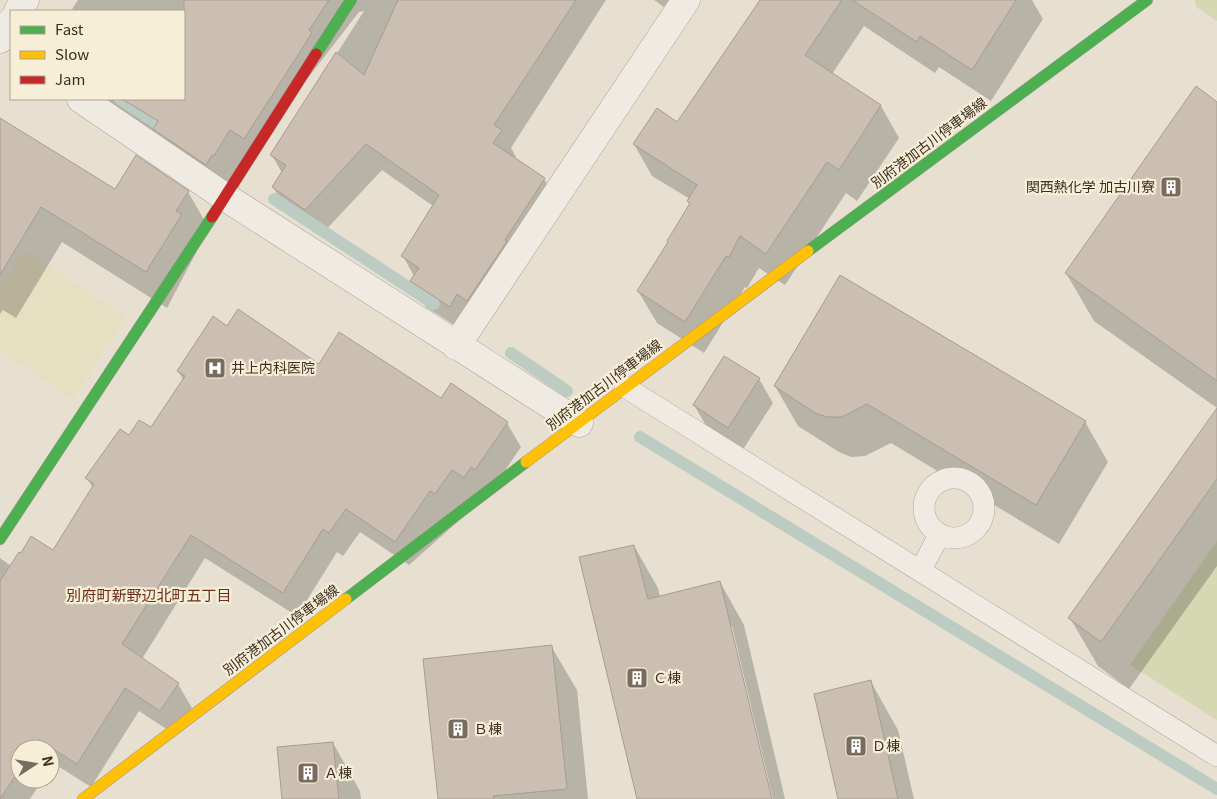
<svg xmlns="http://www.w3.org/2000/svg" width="1217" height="799" font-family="Georgia,'Noto Sans JP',serif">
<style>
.farmland{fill:#e6dfc2}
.green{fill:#d6d7b3}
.shadow{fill:#0003}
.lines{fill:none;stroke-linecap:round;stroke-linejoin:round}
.stream{stroke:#bcccc2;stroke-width:12}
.building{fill:#cbbfb2;stroke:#a89c90}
.lane-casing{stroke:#ada599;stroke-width:22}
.street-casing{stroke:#ada599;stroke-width:29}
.fast-casing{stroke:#9c958a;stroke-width:12}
.slow-casing{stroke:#9c958a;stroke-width:12}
.jam-casing{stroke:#9c958a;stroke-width:12}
.lane{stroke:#efebe3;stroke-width:21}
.street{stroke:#efebe3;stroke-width:28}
.fast{stroke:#4caf50;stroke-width:11}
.slow{stroke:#ffc107;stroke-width:11}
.jam{stroke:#c62828;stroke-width:11}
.labels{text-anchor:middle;stroke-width:4.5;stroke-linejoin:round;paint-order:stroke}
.street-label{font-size:14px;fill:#3d2e20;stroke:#f7eed8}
.poi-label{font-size:14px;fill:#3d2e20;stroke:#f7eed8;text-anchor:start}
.neighbourhood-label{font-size:15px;fill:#6b2e1e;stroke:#f7eed8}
</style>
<rect width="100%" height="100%" fill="#e7e0d1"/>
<!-- farmland -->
<path class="farmland" d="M24,250L126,317L73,399L0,351V287Z"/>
<!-- green -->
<path class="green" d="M1195,0H1217V21L1196,7Z
M1217,541V720L1130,665Z"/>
<!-- shadow -->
<path class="shadow" d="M78,0H606L511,148L516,157L515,159L544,179L560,205L465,332L426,307L411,281L414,276L403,256L433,206L382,170L321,235L288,213L273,187L282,173L272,155L364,11L359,12L221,190L100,99H184V11H71Z
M654,0H683L674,14Z
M761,0H1032L1043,19L991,101L939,67L935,73L864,26L832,74L881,106L899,138L857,201L846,193L785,285L759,268L747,288L745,287L704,353L657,323L638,291L669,243L690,205L688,201L690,199L652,176L634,144L677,123Z
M1217,103V408L1094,321L1066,273Z
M0,138L115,191L188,192L209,228L167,308L62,242L16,318L3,310L0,314Z
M228,327L319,365L441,400L507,423L521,447L489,494L409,565L360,532L343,556L337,552L297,616L205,558L142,659L178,684L192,708L174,734L139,711L91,787L53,763L50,767V749H20V779H43L30,799H0V558L11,566L54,552L93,488L87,478L129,437L151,429L184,381L178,371Z
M759,379L773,403L742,451L708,429L694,405Z
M775,386L1085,422L1108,462L1059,544L891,443L865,456L851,457L839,452L798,426Z
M1217,410V566L1129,689L1098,666L1070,618Z
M634,546L658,588L660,597L720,582L744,625L785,799H773L732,626H730L771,799H638Z
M551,646L577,690L588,799H440Z
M871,682L898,730L914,799H839Z
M333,743L360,791L361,799H283Z"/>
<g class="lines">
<!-- stream -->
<path class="stream" d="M120,99L170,132
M274,199L434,304
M511,353L567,391
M640,437L1217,789"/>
</g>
<!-- building -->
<path class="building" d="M184,0H329L309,30L312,33L244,139L230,130L214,156L212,155L206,165L153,129L158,121L122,99H184Z
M398,0H576L494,125L502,130L493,143L545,178L505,240L507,241L467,301L457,294L450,307L410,281L419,268L401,256L439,195L366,144L305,210L272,187L286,165L270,155L336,52L364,75Z
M760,0H842L805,55L881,105L839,170L827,162L766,254L740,236L729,257L726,256L685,322L637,291L668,242L667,241L690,203L687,201L697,185L633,144L657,108L677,122Z
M852,0H1016L972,70L920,36L917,42Z
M1196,86L1217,102V381L1065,273Z
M0,118L115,189L136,155L189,191L176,211L182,214L146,272L41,207L0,275Z
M840,275L1086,421L1036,505L867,404L842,417H827L815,413L774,386Z
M238,309L319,364L339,332L441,398L451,383L508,422L475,470L471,467L464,478L452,470L435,494L430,491L395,542L346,509L329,533L323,529L283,593L191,535L122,644L179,683L160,711L125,688L77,764L39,740L33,749H20V769L0,799V581L19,552L21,553L31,536L53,550L94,484L85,478L120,429L129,435L139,420L151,427L185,376L177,371L213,316L227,326Z
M724,356L760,378L728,428L693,405Z
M1217,408V479L1101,642L1068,618Z
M634,545L648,599L720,581L772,799H637L579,557Z
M552,645L567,789L493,796L494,799H438L423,659Z
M871,680L898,799H838L814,694Z
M333,742L339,799H282L277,747Z"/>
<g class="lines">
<!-- lane casing -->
<g class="lane-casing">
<path id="lane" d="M625,387L1217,756
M924 508a30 30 0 1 1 60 0a30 30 0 1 1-60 0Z
M920,571L940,534"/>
</g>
<!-- street casing -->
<g class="street-casing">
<path id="street" d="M18,11L25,0
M0,39L11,22
M81,99L225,197L579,423
M456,346L686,0"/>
</g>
<!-- fast casing -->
<g class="fast-casing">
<path id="fast" d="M316,54L351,0
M808,251L1147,0
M0,539L212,217
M346,599L526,462"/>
</g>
<!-- slow casing -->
<g class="slow-casing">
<path id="slow" d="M526,462L808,251
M83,799L346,599"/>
</g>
<!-- jam casing -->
<g class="jam-casing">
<path id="jam" d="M212,217L316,54"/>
</g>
<!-- lane -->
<use href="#lane" class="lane"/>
<!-- street -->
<use href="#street" class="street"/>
<!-- fast -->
<use href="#fast" class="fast"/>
<!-- slow -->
<use href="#slow" class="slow"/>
<!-- jam -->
<use href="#jam" class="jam"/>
</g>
<!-- icons -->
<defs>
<g id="building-square" transform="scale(1.125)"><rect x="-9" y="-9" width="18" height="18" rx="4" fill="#786c5e" stroke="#f7eed8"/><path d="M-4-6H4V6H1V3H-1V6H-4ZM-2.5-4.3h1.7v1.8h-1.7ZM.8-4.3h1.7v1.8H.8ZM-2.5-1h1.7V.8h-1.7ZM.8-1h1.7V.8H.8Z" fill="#fff"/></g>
<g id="hospital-square" transform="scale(1.125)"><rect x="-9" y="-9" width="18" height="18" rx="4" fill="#786c5e" stroke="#f7eed8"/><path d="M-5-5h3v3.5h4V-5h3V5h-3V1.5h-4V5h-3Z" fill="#fff"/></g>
</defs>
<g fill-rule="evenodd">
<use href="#building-square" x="1171" y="187"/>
<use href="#hospital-square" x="215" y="368"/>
<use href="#building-square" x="637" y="678"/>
<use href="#building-square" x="458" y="729"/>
<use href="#building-square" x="856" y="746"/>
<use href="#building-square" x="308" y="773"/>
</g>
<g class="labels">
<!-- street labels -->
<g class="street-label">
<text transform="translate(929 143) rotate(-37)" y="5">別府港加古川停車場線</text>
<text transform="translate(604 385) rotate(-37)" y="5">別府港加古川停車場線</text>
<text transform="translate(281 630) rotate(-37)" y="5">別府港加古川停車場線</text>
</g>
<!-- poi labels -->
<g class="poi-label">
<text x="1155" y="192" text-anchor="end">関西熱化学 加古川寮</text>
<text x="231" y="373">井上内科医院</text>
<text x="653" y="683">Ｃ棟</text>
<text x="474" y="734">Ｂ棟</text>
<text x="872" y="751">Ｄ棟</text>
<text x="324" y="778">Ａ棟</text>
</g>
<!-- neighbourhood labels -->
<g class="neighbourhood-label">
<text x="149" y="601">別府町新野辺北町五丁目</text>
</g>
</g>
<!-- legend -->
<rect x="10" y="10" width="175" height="90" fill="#f7eed8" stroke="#ada18e"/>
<rect x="20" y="26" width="25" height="8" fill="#4caf50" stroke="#ada18e"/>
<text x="55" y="35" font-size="15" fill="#3d2e20">Fast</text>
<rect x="20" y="51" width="25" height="8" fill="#ffc107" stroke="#ada18e"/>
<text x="55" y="60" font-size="15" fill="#3d2e20">Slow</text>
<rect x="20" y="76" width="25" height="8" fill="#c62828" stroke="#ada18e"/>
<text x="55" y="85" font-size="15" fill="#3d2e20">Jam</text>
<!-- north arrow -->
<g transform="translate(35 764) rotate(78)"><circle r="24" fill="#f7eed8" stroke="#ada18e"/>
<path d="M0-4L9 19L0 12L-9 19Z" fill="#786c5e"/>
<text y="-8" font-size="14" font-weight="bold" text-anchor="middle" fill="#3d2e20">N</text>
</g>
</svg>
